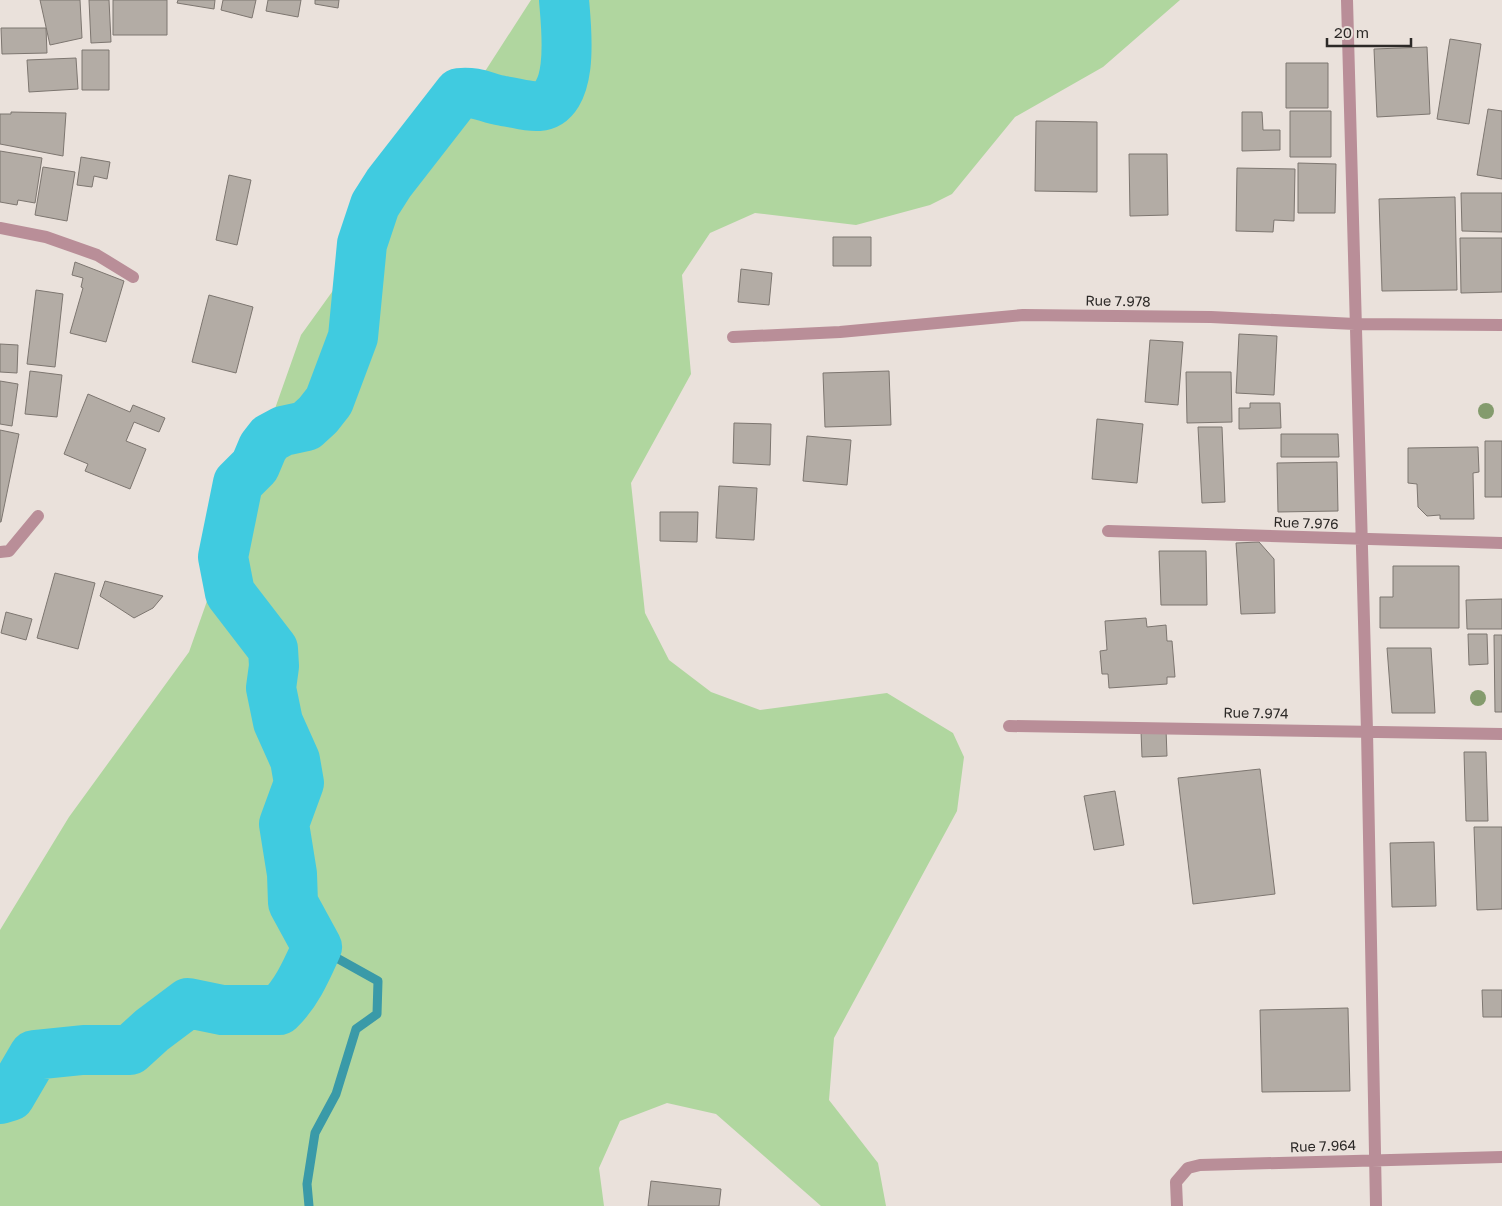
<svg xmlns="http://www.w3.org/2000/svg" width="1502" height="1206" font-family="'Golos Text',sans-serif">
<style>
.green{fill:#b0d69f}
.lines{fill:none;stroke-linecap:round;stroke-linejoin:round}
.stream{stroke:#3a9aa8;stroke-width:9}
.river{stroke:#40cbe0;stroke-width:50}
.building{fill:#b3aca5;stroke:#7d7670}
.street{stroke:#b98e98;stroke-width:12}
.tree{fill:#849b6d}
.labels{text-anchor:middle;stroke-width:4;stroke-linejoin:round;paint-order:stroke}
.street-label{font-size:14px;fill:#2c2927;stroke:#eae1db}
</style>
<rect width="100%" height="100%" fill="#eae1db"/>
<!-- green -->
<path class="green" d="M531,0H1180L1103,67L1015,117L952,194L930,205L856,225L755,213L710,233L682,275L691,374L631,483L645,613L669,660L711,692L760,710L887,693L953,733L964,757L957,811L834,1038L829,1100L878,1163L886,1206H821L716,1114L667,1103L620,1121L599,1168L604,1206H0V930L69,817L189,652L301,335L435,149Z"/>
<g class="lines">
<!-- stream -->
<path class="stream" d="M309,1206L307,1184L315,1133L336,1094L356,1029L377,1014L378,981L317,947"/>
<!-- river -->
<path class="river" d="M0,1099L10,1096L34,1055L83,1050H130L152,1030L188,1003L222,1010H279C297,993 307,969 317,947L293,903L292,874L284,824L299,783L295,760L278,722L271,688L274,666L273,649L230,593L223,557L238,483L255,466L263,447L270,438L283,431L306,426L318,415L329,401L353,337L362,244L375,205L389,183L459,93C477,91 486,98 503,101C514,102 527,107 538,106C576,103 566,25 564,0"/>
</g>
<!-- building -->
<path class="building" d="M40,0H80L82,38L50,45Z
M89,0H109L111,42L91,43Z
M113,0H167V35H113Z
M178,0H215L214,9L177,3Z
M223,0H256L252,18L221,10Z
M268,0H301L298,17L266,11Z
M315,0H339L338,8L315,4Z
M1,28H46L47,53L2,54Z
M1450,39L1481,44L1469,124L1437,119Z
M1427,47L1430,114L1377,117L1374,49Z
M82,50H109V90H82Z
M76,58L78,89L29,92L27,60Z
M1286,63H1328V108H1286Z
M1488,109L1502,111V179L1477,175Z
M1290,111H1331V157H1290Z
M11,112L66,113L63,156L0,144V114H11Z
M1242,112H1262L1263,130H1280V150L1242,151Z
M1036,121L1097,122V192L1035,191Z
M0,151L42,158L35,203L18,200L17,205L0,202Z
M1129,154H1167L1168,215L1130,216Z
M81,157L110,162L107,179L94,176L92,187L77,185Z
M1298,163L1336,164L1335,213H1298Z
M43,167L75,172L67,221L35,215Z
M1237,168L1295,169L1294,221L1274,220L1273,232L1236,231Z
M229,175L251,180L237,245L216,240Z
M1461,193H1502V232L1462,231Z
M1455,197L1457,290L1382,291L1379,199Z
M833,237H871V266H833Z
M1460,238H1502V292L1461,293Z
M75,262L124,281L106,342L70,333L83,288L81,287L83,278L72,275Z
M741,269L772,273L769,305L738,302Z
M36,290L63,294L55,367L27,364Z
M209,295L253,307L236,373L192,362Z
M1239,334L1277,336L1274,395L1236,393Z
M1150,340L1183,342L1178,405L1145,402Z
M0,344L18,345L17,373L0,372Z
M30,371L62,375L57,417L25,414Z
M889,371L891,425L825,427L823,373Z
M1186,372H1231L1232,422L1187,423Z
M0,381L18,384L12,426L0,424Z
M88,394L130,412L133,405L165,418L159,432L134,422L126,441L146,449L130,489L85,471L88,464L64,454Z
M1250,403H1280L1281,428L1239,429V408H1250Z
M1097,419L1143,424L1137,483L1092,479Z
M734,423L771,424L770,465L733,463Z
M1198,427H1222L1225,502L1202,503Z
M0,430L19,434L1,522H0Z
M1281,434H1338L1339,457H1281Z
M807,436L851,440L847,485L803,481Z
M1485,441H1502V497H1485Z
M1478,447L1479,472L1473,473L1474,519H1440V515L1427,516L1418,507L1417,484L1408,483V448Z
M1337,462L1338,511L1278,512L1277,463Z
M719,486L757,488L754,540L716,538Z
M660,512H698L697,542L660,541Z
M1259,542L1274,559L1275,613L1241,614L1236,543Z
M1159,551H1206L1207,605H1161Z
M1393,566H1459V628H1380V597H1393Z
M55,573L95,583L78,649L37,638Z
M105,581L163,596L153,608L134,618L100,596Z
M1502,599V629H1467L1466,600Z
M6,612L32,619L26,640L1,633Z
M1146,618L1147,627L1166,625L1167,641H1172L1175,677H1167V684L1109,688L1108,674H1102L1100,651L1107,650L1105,621Z
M1468,634H1487L1488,664L1469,665Z
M1494,635H1502V712H1495Z
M1387,648H1431L1435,713H1392Z
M1166,729L1167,756L1142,757L1141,731Z
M1464,752H1486L1488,821H1466Z
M1260,769L1275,894L1193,904L1178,778Z
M1115,791L1124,845L1094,850L1084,796Z
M1474,827H1502V909L1477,910Z
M1434,842L1436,906L1392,907L1390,843Z
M1482,990H1502V1017H1483Z
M1348,1008L1350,1091L1262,1092L1260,1010Z
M651,1181L721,1189L719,1206H648Z"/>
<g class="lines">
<!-- street -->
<path class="street" d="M1347,0L1367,731L1376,1206
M0,228L46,237L97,255L133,277
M733,337L840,332L1023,315L1211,317L1355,324L1502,325
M1108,531L1502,543
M0,552L9,551L38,516
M1009,726L1502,734
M1177,1206L1176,1182L1188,1168L1200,1165L1502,1157"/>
</g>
<!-- trees -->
<g class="tree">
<circle cx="1486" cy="411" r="8"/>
<circle cx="1478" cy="698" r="8"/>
</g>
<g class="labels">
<!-- street labels -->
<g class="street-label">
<text transform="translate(1118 301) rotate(1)" y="5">Rue 7.978</text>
<text transform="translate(1306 523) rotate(2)" y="5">Rue 7.976</text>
<text transform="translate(1256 713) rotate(1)" y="5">Rue 7.974</text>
<text transform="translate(1323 1146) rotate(-2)" y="5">Rue 7.964</text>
</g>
</g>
<!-- scale -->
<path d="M1327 38v8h84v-8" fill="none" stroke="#2c2927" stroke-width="2.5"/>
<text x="1334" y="38" font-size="15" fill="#2c2927" stroke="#eae1db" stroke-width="4" paint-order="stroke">20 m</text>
</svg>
